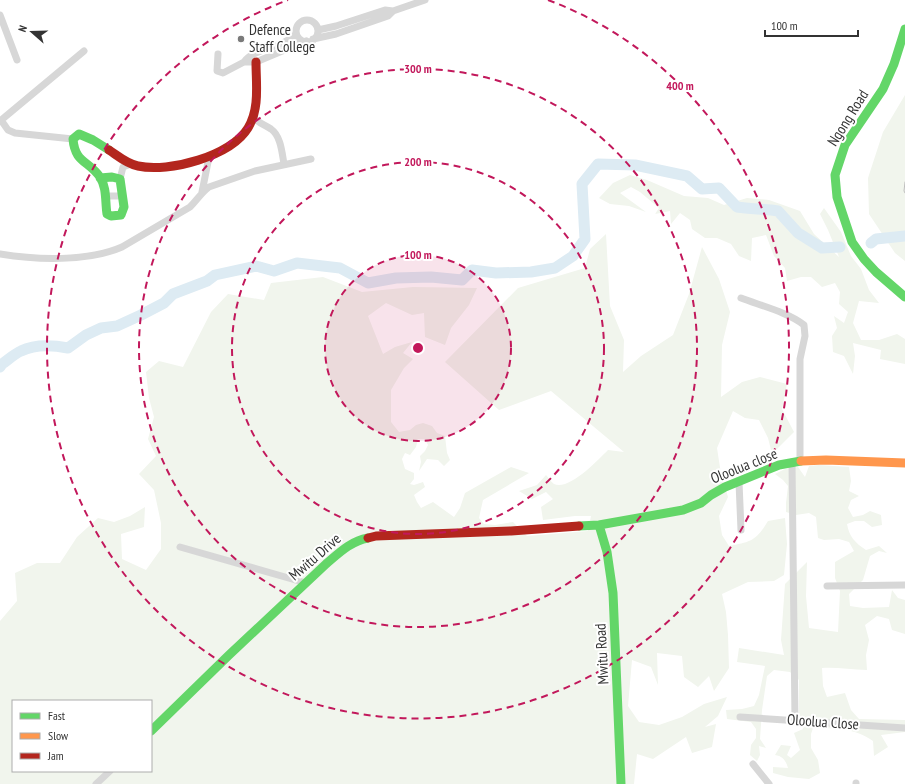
<svg xmlns="http://www.w3.org/2000/svg" width="905" height="784" font-family="'PT Sans Narrow',sans-serif">
<style>
.green{fill:#f1f5ed;fill-rule:evenodd}
.lines{fill:none;stroke-linecap:round;stroke-linejoin:round}
.river{stroke:#ddebf3;stroke-width:11}
.street{stroke:#d7d7d7;stroke-width:7}
.fast{stroke:#63d668;stroke-width:9}
.slow{stroke:#ff974d;stroke-width:9}
.jam{stroke:#b3261e;stroke-width:9}
.tram{stroke:#bebebe;stroke-width:1}
.ring{fill:none;stroke:#c2185b;stroke-width:2;stroke-dasharray:7 5}
.poi-dot{fill:#7a7a7a;stroke:#fff;stroke-width:1.5}
.labels{text-anchor:middle;stroke-width:4;stroke-linejoin:round;paint-order:stroke}
.poi-label{font-size:15px;fill:#333;stroke:#fff;text-anchor:start}
.street-label{font-size:15px;fill:#333;stroke:#fff}
.centre{fill:#c2185b;stroke:#fff;stroke-width:2}
.ring-label{font-size:12px;text-anchor:middle;font-weight:bold;fill:#c2185b;stroke:#fff;stroke-width:4;stroke-linejoin:round;paint-order:stroke}
</style>
<rect width="100%" height="100%" fill="#fff"/>
<!-- green -->
<path class="green" d="M905,95V261L895,253L869,214L868,178L883,132Z
M630,175L647,180L684,196L708,198L724,205L747,198L769,200L800,211L814,234L839,257L828,230L820,214L824,208L841,232L851,256L861,269L869,290L879,303L859,301L853,323L861,340H879L897,334L905,339V364L880,359L881,350L853,343L855,356L853,374L844,356L833,352L832,336L837,328L834,316L844,323L848,312L839,304L840,292L835,283L822,287L811,277H801L787,281L785,268L774,256L766,235L752,238L751,261L739,256L731,244L717,238H705L692,229L690,220L680,213L671,224L670,211L655,214L659,208L640,192L631,187L620,193L646,212L629,206L610,204L599,198L613,183Z
M606,234L610,306L624,340L623,372L641,356L673,335L689,294L702,247L719,279L730,312L722,345L721,397L742,382L760,377L787,384L782,409L794,432L772,454L768,438L759,420L745,418L733,411L717,448L721,474L728,497L719,516L722,535L729,546C751,542 756,541 768,521L785,518L787,544L784,575L774,581L748,582L722,594L726,612L728,635L729,668L714,691L709,676L698,687L684,677L682,656L657,653L658,685L651,667L632,660L628,706L639,722L659,725L682,717L704,704L727,697L718,716L705,727L716,724L712,747L692,753L686,737L653,759L637,754L634,784H0V621L17,601L15,573L37,563H60L77,537L98,518L114,522L130,516L145,507L144,527L121,534L122,559L146,570L161,549V523L154,490L139,474L156,456L148,439L154,417L149,398L146,372L159,361L183,367L211,312L228,294L264,300L271,283L323,277L362,292L413,287L477,288L469,305L451,328L445,345L425,337L424,313L412,315L386,303L368,316L383,354L395,347L412,342L403,353L413,359L404,368L391,390V422L399,432L410,430L416,425L423,423L432,426L437,433L445,436L447,453L450,460L444,466L438,460L427,459L419,471L421,462L420,456L425,451L428,445L425,439H418L416,447L410,455L405,453L402,459L405,469L414,473V479L410,484L414,485L423,482L425,487L414,495L417,502L421,508L433,502L454,517L460,508L465,493L511,467L529,473L483,500L479,518L484,524L495,525L513,522L527,536L588,531L591,516H575L543,520L541,507L553,499L546,492L532,499L519,491L537,485L546,475C548,477 551,482 554,484C569,491 598,460 608,450L624,452L551,391L499,410L445,362L518,288L585,268L590,249ZM13,701H151V771H13Z
M819,465L849,467L851,481L849,491L859,496L851,500L848,508L853,517L863,515L870,511L881,515L882,525L872,527L864,521H855L847,524C849,536 855,543 866,550L879,546L887,553L879,551L870,556L863,580L849,594L850,606L863,608L889,607L892,590L898,598L905,600V634L892,630L889,619L877,616L865,625L869,640L866,655L867,670C851,670 837,667 822,668L823,686L827,697L845,693L851,710L859,719L905,720V732L881,735L888,747L874,756L873,741C855,728 835,728 813,728L811,734V748L818,760L820,773L809,779L788,777L773,773V767L788,768C786,761 783,756 775,755L781,745L791,746L787,755L791,758L800,750L794,733L803,729L799,713V680L790,672L774,670L767,676L762,710L760,739L766,748L759,746L760,755L757,761L750,755L751,745L756,738V729L751,722L727,719L726,710L742,709L754,706L759,695L765,666L737,662L739,648L784,655L781,640L785,584L807,562L806,596L809,628L838,632L840,591L835,578V562L854,551L849,542L839,539L824,540L818,538L816,517L809,513L796,515L786,512V503L788,486L783,480L775,474L785,469L798,467L805,477L809,466Z"/>
<g class="lines">
<!-- river -->
<path class="river" d="M871,243L876,239L905,236
M0,367L2,364C8,360 14,354 21,351C35,344 53,345 68,348L86,335L101,328L117,326L141,315L164,303L173,294L207,281L215,275L256,266L274,271L297,263L340,268L368,283L396,278L431,277L462,280L472,270L496,273L531,272L555,268L573,256L585,239L582,184L598,164L635,165L687,176L702,189L719,188L737,207C751,209 764,209 778,211L798,233L822,248L840,247"/>
<!-- street -->
<path class="street" d="M0,15L17,60
M296 31a11 11 0 1 1 22 0a11 11 0 1 1-22 0Z
M318,30L336,26L385,10L393,11
M313,39L336,34L388,16L393,11L425,0
M218,54L217,71L223,73L244,62H256L306,41
M244,62C254,48 281,49 296,34
M253,117C258,123 265,125 271,129C281,136 282,153 284,164
M1,120L8,130L15,133L73,139
M0,121L84,51
M120,179L123,167L131,164
M202,192L209,157
M107,196H121
M0,254C36,260 88,262 122,247L190,207C197,200 201,193 209,187L255,171L311,159
M741,298C759,305 790,313 804,325L805,336L800,359V461
M792,462L795,720
M739,482L741,530
M180,547L306,583
M827,586L905,585
M740,717L905,728
M753,764L769,784
M96,784L110,771
M856,784V783"/>
<!-- fast -->
<path class="fast" d="M905,29L894,64L883,89L845,145L835,175L837,197L852,242L864,259L876,272L905,297
M100,178L112,177L120,179L124,207L121,215L111,216L107,214C105,201 107,188 100,177C88,160 75,163 73,139L79,134L93,140L109,150
M599,525L607,552L613,593L621,784
M579,526L599,525L683,510L701,503L711,495L725,487L779,465L801,461
M151,731L229,655L326,564C339,553 351,541 368,538"/>
<!-- slow -->
<path class="slow" d="M801,461L826,460L905,463"/>
<!-- jam -->
<path class="jam" d="M109,150C118,156 127,164 138,166C169,173 231,156 248,128C260,108 256,84 256,62
M368,538L376,536L511,531L579,526"/>
<!-- tram -->
<path class="tram" d="M905,182L904,191L905,193"/>
</g>
<!-- distance rings -->
<circle cx="418" cy="348" r="93" fill="#c2185b" fill-opacity=".12"/>
<g class="ring">
<circle cx="418" cy="348" r="93"/>
<circle cx="418" cy="348" r="186"/>
<circle cx="418" cy="348" r="279"/>
<path d="M548 0A371 371 0 1 1 288 0"/>
</g>
<!-- markers -->
<circle class="poi-dot" cx="241" cy="39" r="4"/>
<g class="labels">
<!-- poi labels -->
<g class="poi-label">
<text x="249" y="35">Defence<tspan x="249" dy="17">Staff College</tspan></text>
</g>
<!-- street labels -->
<g class="street-label">
<text transform="translate(848 118) rotate(-58)" y="5">Ngong Road</text>
<text transform="translate(744 466) rotate(-22)" y="5">Oloolua close</text>
<text transform="translate(315 557) rotate(-41)" y="5">Mwitu Drive</text>
<text transform="translate(602 654) rotate(-93)" y="5">Mwitu Road</text>
<text transform="translate(823 722) rotate(4)" y="5">Oloolua Close</text>
</g>
</g>
<circle cx="418" cy="348" r="6" class="centre"/>
<g class="ring-label">
<text x="418" y="73">300 m</text>
<text x="680" y="90">400 m</text>
<text x="418" y="166">200 m</text>
<text x="418" y="259">100 m</text>
</g>
<!-- legend -->
<rect x="12" y="700" width="140" height="72" fill="#ffffff" stroke="#adadad"/>
<rect x="20" y="713" width="20" height="6" fill="#63d668" stroke="#adadad"/>
<text x="48" y="720" font-size="12" fill="#333333">Fast</text>
<rect x="20" y="733" width="20" height="6" fill="#ff974d" stroke="#adadad"/>
<text x="48" y="740" font-size="12" fill="#333333">Slow</text>
<rect x="20" y="753" width="20" height="6" fill="#b3261e" stroke="#adadad"/>
<text x="48" y="760" font-size="12" fill="#333333">Jam</text>
<!-- north arrow -->
<g transform="translate(32 32) rotate(290)" stroke="#ffffff" stroke-width="3" paint-order="stroke">
<path d="M0-3L7 15L0 10L-7 15Z" fill="#333333"/>
<text y="-6" font-size="11" font-weight="bold" text-anchor="middle" fill="#333333">N</text>
</g>
<!-- scale -->
<path d="M765 30v6h93v-6" fill="none" stroke="#333333" stroke-width="2"/>
<text x="771" y="30" font-size="12" fill="#333333" stroke="#ffffff" stroke-width="3" paint-order="stroke">100 m</text>
</svg>
